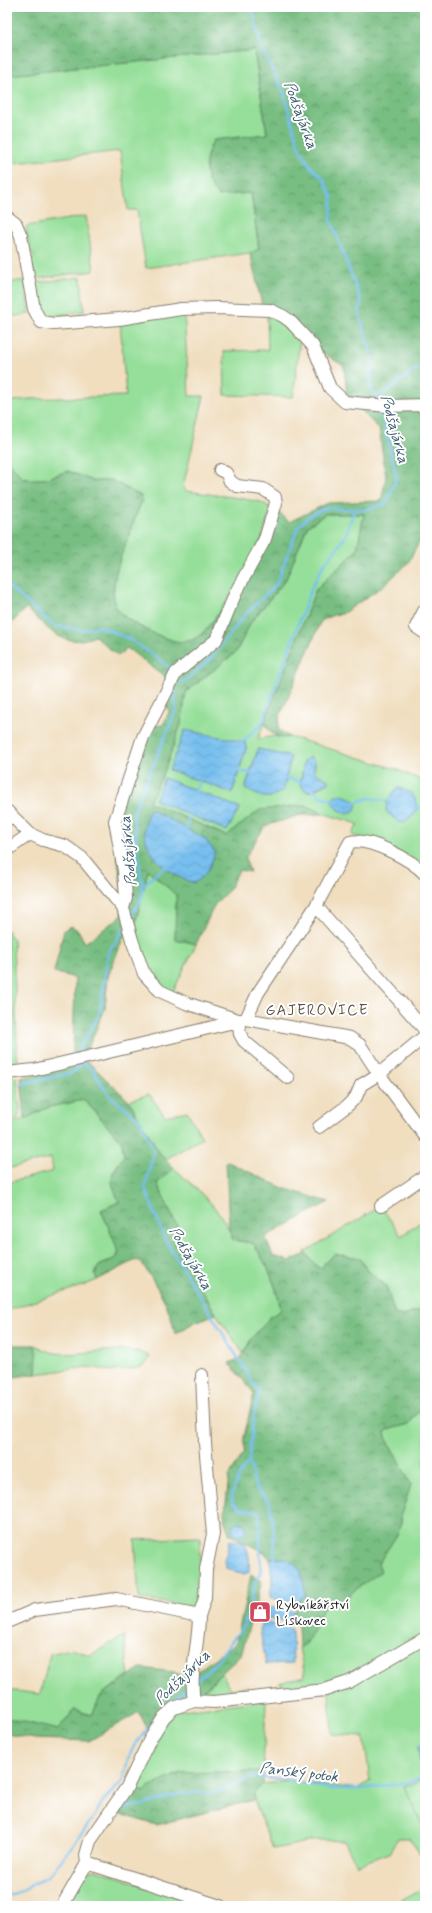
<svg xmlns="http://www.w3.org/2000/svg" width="432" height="1913" font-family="Mynerve,sans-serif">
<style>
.green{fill:#96df9a;stroke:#597e5b;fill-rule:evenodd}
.forest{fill:url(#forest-crowns);stroke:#4a6d4f}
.park{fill:url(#park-tufts);stroke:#597e5b}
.water{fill:url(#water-waves);stroke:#4a6e86}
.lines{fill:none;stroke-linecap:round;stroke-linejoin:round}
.stream{stroke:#77bfef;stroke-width:2.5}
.minor-casing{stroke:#867d6e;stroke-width:14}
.minor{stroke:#fff;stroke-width:12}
.labels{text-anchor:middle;stroke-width:4;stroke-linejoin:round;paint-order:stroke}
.poi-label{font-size:14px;fill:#1c1c1c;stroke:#fff;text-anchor:start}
.water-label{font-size:15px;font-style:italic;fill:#405d70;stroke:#fff}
.neighbourhood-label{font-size:15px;letter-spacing:1px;fill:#5c5245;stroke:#fff}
</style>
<defs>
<pattern id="forest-crowns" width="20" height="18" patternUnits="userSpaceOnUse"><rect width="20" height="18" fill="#78be82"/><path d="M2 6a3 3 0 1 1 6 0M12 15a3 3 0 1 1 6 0" fill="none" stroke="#629a6a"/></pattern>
<pattern id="park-tufts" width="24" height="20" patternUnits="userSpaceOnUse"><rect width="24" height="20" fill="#96df9a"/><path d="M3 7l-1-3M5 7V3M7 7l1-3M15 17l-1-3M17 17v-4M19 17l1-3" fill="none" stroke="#81bf84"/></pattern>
<pattern id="water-waves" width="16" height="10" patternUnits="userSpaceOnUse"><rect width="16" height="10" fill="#77bfef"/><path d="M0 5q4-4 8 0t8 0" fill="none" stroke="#66a4cc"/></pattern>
</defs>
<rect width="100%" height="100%" fill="#fff"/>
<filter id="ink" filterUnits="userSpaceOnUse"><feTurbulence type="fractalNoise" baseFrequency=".025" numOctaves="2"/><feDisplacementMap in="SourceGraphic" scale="8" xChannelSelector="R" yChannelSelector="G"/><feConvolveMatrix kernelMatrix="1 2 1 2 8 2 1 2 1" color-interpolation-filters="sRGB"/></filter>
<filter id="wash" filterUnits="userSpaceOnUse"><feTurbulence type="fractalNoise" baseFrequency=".012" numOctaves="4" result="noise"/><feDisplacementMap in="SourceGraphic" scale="16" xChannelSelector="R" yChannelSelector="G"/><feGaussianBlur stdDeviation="0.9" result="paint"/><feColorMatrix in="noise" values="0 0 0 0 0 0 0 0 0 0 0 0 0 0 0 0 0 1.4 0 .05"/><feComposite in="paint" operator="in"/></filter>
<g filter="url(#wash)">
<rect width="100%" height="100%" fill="#f0debf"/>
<!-- green -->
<path class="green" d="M254,50L267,134L214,140C205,163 202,166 213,190L251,193L259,250L250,253L146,268L137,210H128L120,151L7,164V75Z
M86,216L94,271L35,279L31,261L35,255L30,251L26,230L27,226Z
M81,277L84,311L55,316L54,318H41L35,283Z
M25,280L29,314L7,317V283Z
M184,312L189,396H204L183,487L186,491L239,498L261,502L271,508C268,517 266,527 262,537C254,557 215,625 199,636C195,639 189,641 185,642C171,644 121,620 116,607C108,587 121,553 130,535V531L142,500L137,494L111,480L93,481L68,471L45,479H23L7,460V402L29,399L126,396L120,321Z
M267,315H272L300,339L293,397L225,395L224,351L268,350Z
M325,514H364L357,550L316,589L258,739L274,736L283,738L289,737L298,739L396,769L425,782V870L400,853L352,835L358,824L325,814L305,805L240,825L227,836L149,802L164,772L181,724L186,692L236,652L251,622L286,579L307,527ZM245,742L246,749L232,793ZM258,749L291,757L283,791L245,789ZM304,761L315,762L313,772L328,780L329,783L311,792L300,785ZM164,778L239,808L227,831L156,800ZM406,790C417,795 416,801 416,813L408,821L398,822L386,811Z
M148,870L177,895L175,939L196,944L171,996L148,977L133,934Z
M7,930L13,939L18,1066L7,1068Z
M17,1077L20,1112L17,1120L7,1119V1078Z
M149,1094L165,1116L187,1111L202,1138L166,1159L159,1152L129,1101Z
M84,1100L122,1142L124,1156L112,1173L119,1202L101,1210L119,1252L116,1258L99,1266L95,1273L97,1280L85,1285L7,1310V1183L53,1171L51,1158L7,1169V1126L49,1107Z
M174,1168C197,1190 223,1209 233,1240L253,1243C268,1266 276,1284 281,1310C264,1321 253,1336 243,1353L216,1314L175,1243L177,1226L157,1183Z
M381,1206L401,1236L425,1219V1309L402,1316L395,1314L386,1286L368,1271L360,1258L318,1268L305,1252Z
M35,1345C41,1348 49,1352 55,1353C80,1357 130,1342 150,1357L145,1365L134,1369L112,1371L88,1367L36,1374Z
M425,1403V1635L338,1683L287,1691L279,1683L305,1676L299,1648L307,1642L324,1606L343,1602L351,1593L381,1571L378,1564L398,1533L401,1522V1514L411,1485L386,1437L385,1432L390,1429L409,1424Z
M200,1537V1586L195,1607L139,1599L135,1540Z
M124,1636L129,1676L101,1695L92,1715L74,1710L58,1730L7,1718V1690L40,1694L50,1654L71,1649L90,1655Z
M425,1643V1780L404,1786L425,1831V1861L409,1838H398L389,1853L357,1865L344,1841L318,1840L273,1849L252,1795L263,1784L293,1781L358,1789L370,1781L364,1736L332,1734L329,1692Z
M222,1673L230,1689L248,1687L235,1692L234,1697H202L200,1694Z
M266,1700L263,1771L180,1773L145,1792L130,1788L153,1740L174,1711Z
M95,1869L204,1906H65L86,1872Z
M425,1887V1906H390Z"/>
<!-- forest -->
<path class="forest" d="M7,7H425V531L408,563L383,586L342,614L333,615L321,621L280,716L278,729L289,737C277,740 271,732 264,724L316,589L357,550L364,514H325L307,527L286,579L251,622L236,652L186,692L181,724L164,772L149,802L226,836L260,810L305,805L325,814L300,815L265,826L245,858L250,872L239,870L228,891L215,904L196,944L175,939L176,895L148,870L133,934L124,936L108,976L105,1009L87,1050L73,1053L75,978L54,972L64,930L71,926L78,930L85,943L120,917L124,907L113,821L152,726L163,725L169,712L165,700L168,679L127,648L118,656L95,636C62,650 48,628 26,608L7,628V460L23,479H45L68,471L93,481L111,480L141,496L142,500L130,531V535C121,553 108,587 116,607C122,621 165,640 179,642C186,642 194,640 199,636C209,629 217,615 224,605L230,603L277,511L289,522L328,503L381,501L386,477L379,429L347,395L344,366L285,329L262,305L250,253L259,249L251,193L218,196C203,179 202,159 214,140L267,134L254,50L8,75Z
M87,1061L129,1101L159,1152L174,1168L157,1183L177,1226L175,1243L216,1314L195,1322L175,1334C169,1303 158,1289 142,1263L136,1260L97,1280L95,1274L99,1266L116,1258L119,1252L101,1210L119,1202C109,1177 109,1179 124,1156L122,1142L84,1100L49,1107L25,1119L21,1078Z
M226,1161L283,1188L329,1202L265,1237L273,1256L290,1261L306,1254L318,1268L323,1267L324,1263L335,1254L360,1258L368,1271L386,1286L395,1314L402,1316L425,1309V1403L409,1424L390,1429L385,1432L386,1437L411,1485L401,1514V1522L398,1533L378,1564L381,1571L351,1593L343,1602L324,1606L307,1643L299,1648L298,1625L293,1622C294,1611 297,1603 305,1595L283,1558L270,1559L263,1551L230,1535L224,1519L229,1477L244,1452V1437L254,1393L229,1363L241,1358L251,1339L270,1317L281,1310C276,1284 268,1266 253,1243L233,1240L229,1228Z
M7,1345H35L37,1356L36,1374L7,1378Z
M251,1575L262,1581L241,1655L198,1695L165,1711L147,1728L139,1712L89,1741L35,1739L7,1734V1718L58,1730L74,1710L92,1715L101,1695L142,1668L174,1672L192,1681L196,1672L236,1643Z
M263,1771V1784L254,1793V1800L156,1825L120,1814L130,1788L145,1792L148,1788L180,1773Z"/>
<!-- park -->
<path class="park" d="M425,1780V1831L404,1786Z"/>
<!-- water -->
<path class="water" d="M185,730L245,742L246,749L232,793L169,770Z
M258,749L291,757L283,791C265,802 263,797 245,789Z
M311,757L315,762L314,772L328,780L329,783L307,792L300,785L304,761Z
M164,778L240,808L227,831L155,800Z
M397,788C412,791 418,796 416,813L404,823L398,822L386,811L387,801Z
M343,795L354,800L357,803L355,810L347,814L336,808L331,800L336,796Z
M150,809L204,838L215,852C211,865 207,876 194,883C162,873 132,843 150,809Z
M232 1529a7 7 0 1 1 14 0a7 7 0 1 1-14 0Z
M230,1540L243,1542C250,1550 250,1562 249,1572C241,1577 233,1571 226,1568L224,1561Z
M283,1558C303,1563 303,1578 305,1595L298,1602L279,1601L270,1597L272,1582L270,1559Z
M269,1607L294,1611L293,1622L266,1618Z
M263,1622L292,1629L293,1663L266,1664L260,1630Z
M425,1745V1762H420L418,1746Z"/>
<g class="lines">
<!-- stream -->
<path class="stream" d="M252,7L262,49L284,93L299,147L310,166L323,178L332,197L331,220L361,301L359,314L372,356L370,386L378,402
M377,396C395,390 407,372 425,364
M7,585L55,626L84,630L99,626L129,639L162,661L168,666L171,675
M176,682L185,681L210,659L246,614L276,585L298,527L308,517L325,508L364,510L385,504L397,478L380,409
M241,743L261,725L312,587L323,566L344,539L355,509
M237,771L252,773
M283,778L303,782
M311,789L320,796L333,800
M195,794L200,780
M354,803L369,798L389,801
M414,806L425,809
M186,830L190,812
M142,886L166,866
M130,917L141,900L143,891L133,814L176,710L174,687
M80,1055V1048L100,1013L108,953L125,927
M82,1062L92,1069L109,1095L139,1119L154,1150L145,1188L165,1240L259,1392L253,1420L249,1461L240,1474L232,1494V1502L240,1508L259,1512L261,1574L256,1580L245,1624L211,1668L198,1679
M21,1084L72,1073L83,1063
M249,1461L256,1488L269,1501L273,1522L275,1562
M162,1711L189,1687
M117,1807L120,1808L147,1804L183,1793H215L249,1778L259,1777L288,1780L331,1789H361L404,1783L425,1777
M7,1895H13L50,1875L94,1817L103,1801L123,1781L128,1759L134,1746L157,1717"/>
</g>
</g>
<g filter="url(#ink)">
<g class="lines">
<!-- minor casing -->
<g class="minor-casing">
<path id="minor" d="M7,217L16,224L21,236L34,309L41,322L54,324L119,319L181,309L217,308L270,310L283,316L290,321L313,346L330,388L345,402L387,406L425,405
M424,611L416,627L425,633
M7,811L30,834L43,840L65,846L82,858L123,908L132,940L144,974L160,991L186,1003L238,1020L240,1034L244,1041L288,1078
M7,850L30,834
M316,906L425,1030
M123,908L126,898L124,871L115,821L143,737L176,673L216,640L236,592L265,539L276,503L275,497L263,489L237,486L230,481L226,473L220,470
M246,1019L258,993L316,906L350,842C369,837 412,860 425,874
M7,1073L34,1070L246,1019L350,1038L360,1045L379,1074L425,1136
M319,1127L347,1106L356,1097L361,1085L379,1074L425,1036
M381,1206L425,1176
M199,1616L205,1598L206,1569L213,1534L205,1443L202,1375
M7,1622L35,1610L116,1599L199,1616C199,1645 189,1672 194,1701
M87,1863L220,1906
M62,1906L87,1863L86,1855L90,1841L127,1787L149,1741L164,1717L174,1708L194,1701L214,1702L325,1690L349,1682L425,1638"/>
</g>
<!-- minor -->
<use href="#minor" class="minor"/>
</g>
</g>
<!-- icons -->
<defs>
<g id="shop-square" transform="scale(1.15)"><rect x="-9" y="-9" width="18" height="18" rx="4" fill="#d1495b" stroke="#fff"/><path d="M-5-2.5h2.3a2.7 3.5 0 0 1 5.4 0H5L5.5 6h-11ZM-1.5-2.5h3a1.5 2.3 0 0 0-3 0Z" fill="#fff"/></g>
</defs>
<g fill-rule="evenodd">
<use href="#shop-square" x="260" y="1612"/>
</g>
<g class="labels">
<!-- poi labels -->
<g class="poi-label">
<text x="276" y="1609">Rybníkářství<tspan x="276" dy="16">Lískovec</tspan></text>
</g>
<!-- water labels -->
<g class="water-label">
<text transform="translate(301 115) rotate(70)" y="5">Podšajárka</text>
<text transform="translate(395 429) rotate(75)" y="5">Podšajárka</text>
<text transform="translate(128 851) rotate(-95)" y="5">Podšajárka</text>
<text transform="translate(191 1258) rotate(60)" y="5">Podšajárka</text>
<text transform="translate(182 1677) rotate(-44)" y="5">Podšajárka</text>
<text transform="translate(299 1772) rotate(7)" y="5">Panský potok</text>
</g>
<!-- neighbourhood labels -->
<g class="neighbourhood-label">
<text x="317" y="1015">GAJEROVICE</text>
</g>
</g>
<!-- margin -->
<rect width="432" height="1913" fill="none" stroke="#fff" stroke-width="24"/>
</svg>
